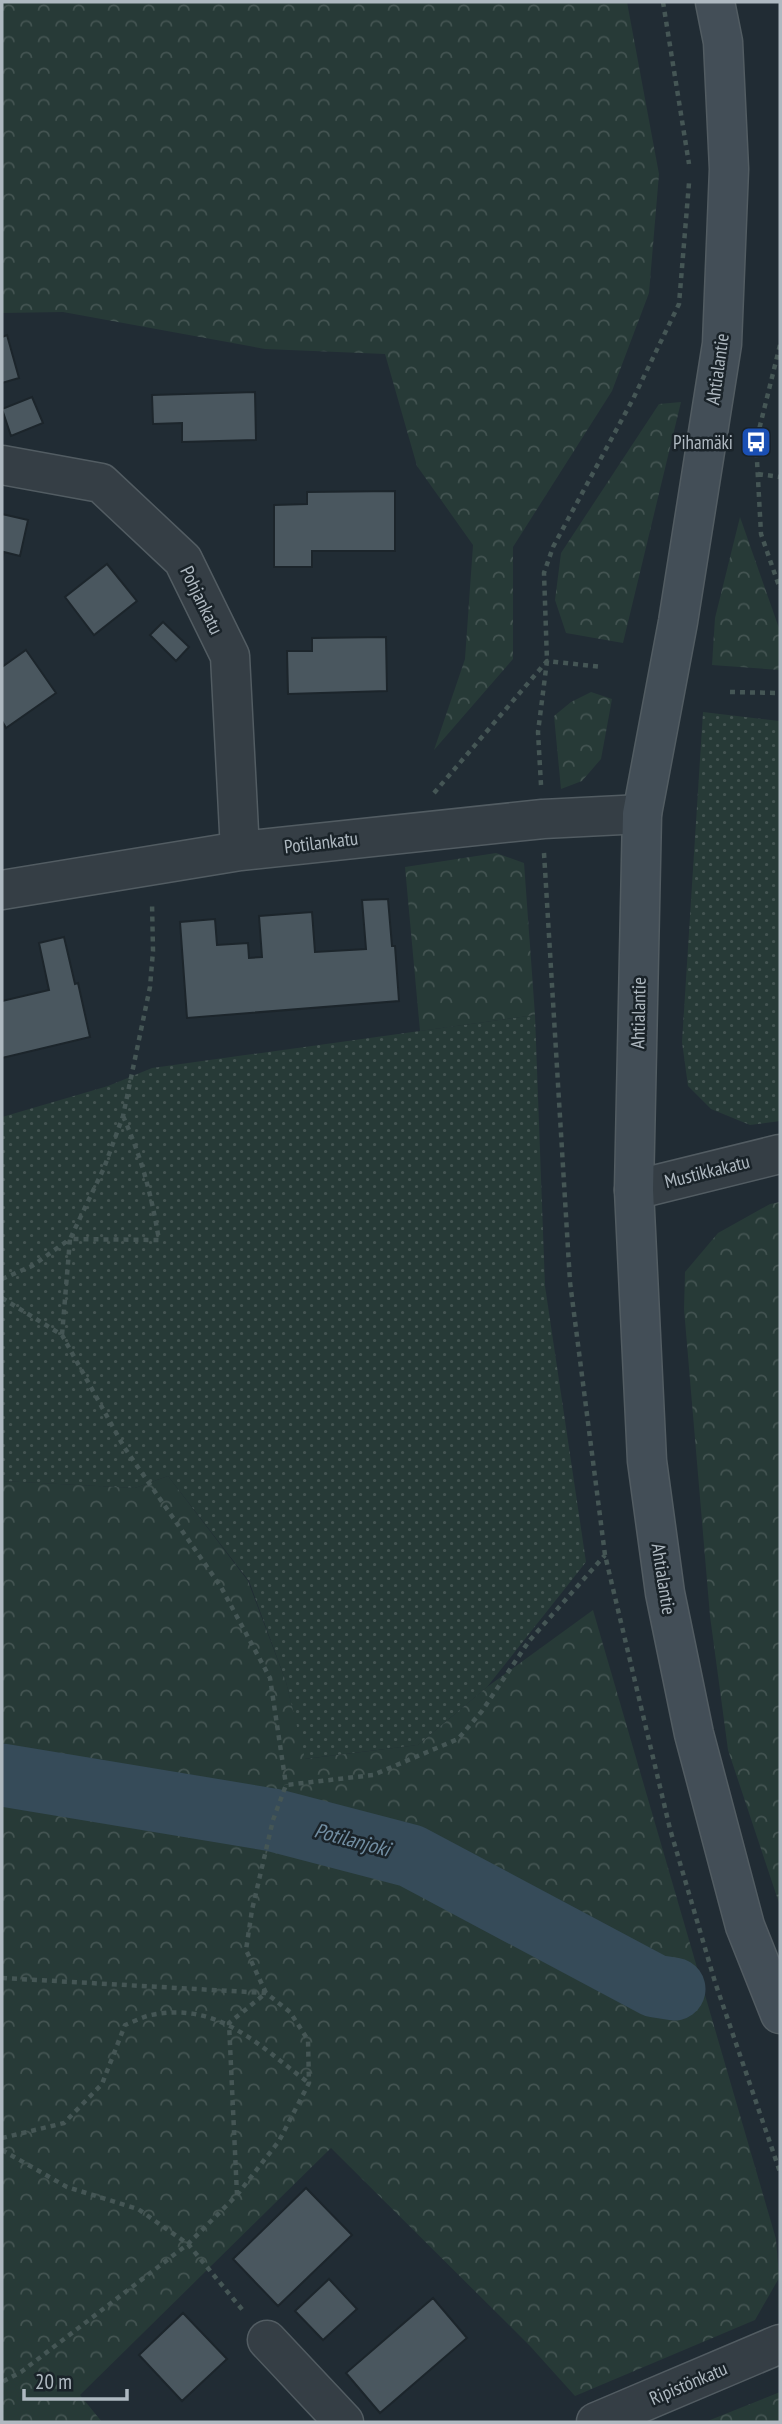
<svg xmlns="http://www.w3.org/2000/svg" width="782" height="2424" font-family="'PT Sans Narrow',sans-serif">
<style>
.green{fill:url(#green-dots)}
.forest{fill:url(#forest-crowns)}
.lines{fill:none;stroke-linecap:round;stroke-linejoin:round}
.river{stroke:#364b59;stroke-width:63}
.building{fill:#4a575f;stroke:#1c252b;stroke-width:2}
.street-casing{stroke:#525c62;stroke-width:41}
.secondary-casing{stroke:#525c62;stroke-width:41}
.path{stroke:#455655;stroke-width:4.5;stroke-dasharray:5 5;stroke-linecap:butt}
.street{stroke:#353e45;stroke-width:38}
.secondary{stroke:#434e57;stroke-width:38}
.labels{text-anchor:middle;stroke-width:5;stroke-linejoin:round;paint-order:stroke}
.street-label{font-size:19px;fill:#afb9c1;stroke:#1a2329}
.poi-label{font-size:19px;fill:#afb9c1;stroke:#1a2329;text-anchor:end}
.water-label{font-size:21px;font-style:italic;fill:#728ea2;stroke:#1a2329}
</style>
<defs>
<pattern id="green-dots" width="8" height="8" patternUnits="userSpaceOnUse" patternTransform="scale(1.75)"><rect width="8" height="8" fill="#273a37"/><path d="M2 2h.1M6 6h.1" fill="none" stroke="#445452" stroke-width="1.8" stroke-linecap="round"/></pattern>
<pattern id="forest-crowns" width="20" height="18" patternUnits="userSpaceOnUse" patternTransform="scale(1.75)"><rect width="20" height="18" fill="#273a37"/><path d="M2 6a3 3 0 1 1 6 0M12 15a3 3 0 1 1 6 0" fill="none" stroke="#445452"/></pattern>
</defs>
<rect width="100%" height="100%" fill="#212c34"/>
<!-- green -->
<path class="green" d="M703,712L780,721V1121L750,1125L711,1109L688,1086L682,1042Z
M535,1015L545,1286L586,1562L487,1687L418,1745L304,1759L286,1682L249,1581L168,1476L135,1488L2,1481V1117L108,1086L152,1068Z"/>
<!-- forest -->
<path class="forest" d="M2,2H627L659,174L649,293L612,391L513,547V659L434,750L465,659L473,545L417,466L385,354L265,349L63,312L2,313Z
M681,402L623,643L566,633L555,600L561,553L659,404Z
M740,517L780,631V670L712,665L715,618Z
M591,692L612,699L601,759L582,781L561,789L554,716L571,702Z
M496,853L524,863L535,1015L420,1031L405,867Z
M780,1202V1906L728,1750L710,1616L684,1309L685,1272L718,1233L770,1204Z
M168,1476L248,1581L286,1682L305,1759L418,1745L487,1687L593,1610L776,2239L779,2278L755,2320L575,2396L530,2346L331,2148L80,2395L102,2422H2V1481L135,1488Z
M780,2392V2422H705Z"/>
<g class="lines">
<!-- river -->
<path class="river" d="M2,1775L273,1820L411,1856L655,1986L674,1989"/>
</g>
<!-- building -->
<path class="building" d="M7,335L19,378L2,383V337Z
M255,392L256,440L182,442V423L153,424L152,395Z
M32,397L43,423L11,436L2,409Z
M395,491V551H312V567H274V505L307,504V492Z
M2,514L28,520L20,556L4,552L2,561Z
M107,564L137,601L94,635L65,597Z
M163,622L189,647L176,661L150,635Z
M386,637L387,691L288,694L287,651H312V638Z
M26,650L56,693L6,728L2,721V667Z
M388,899L392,946H395L399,1001L187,1018L180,922L215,919L217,945L248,943L249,958L262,957L259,916L312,912L315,952L366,949L362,900Z
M64,937L75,984L78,983L90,1037L2,1058V1001L49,990L39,943Z
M306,2188L352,2235L278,2306L233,2259Z
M329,2279L357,2309L323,2340L295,2311Z
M433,2298L467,2338L380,2413L346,2373Z
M183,2313L227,2359L182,2401L139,2355Z"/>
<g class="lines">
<!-- street casing -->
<g class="street-casing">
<path id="street" d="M2,465L101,483L183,560L230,656L240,851
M2,890L240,851L543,819L642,814
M634,1190L780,1154
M267,2340L344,2422
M596,2422L780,2344"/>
</g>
<!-- secondary casing -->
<g class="secondary-casing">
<path id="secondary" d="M715,2L723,42L729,169L722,344L678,622L642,814L634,1190L647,1461L665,1593L694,1734L745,1926L780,2014"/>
</g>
<!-- path -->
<path class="path" d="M663,2L689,164
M780,345L756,442L761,534L780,589
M758,474L780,477
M730,692L780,693
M541,785L538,732L547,661L544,573L553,547L633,399L679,304L689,183
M434,793L547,661L602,667
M544,853L570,1282L605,1555L670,1829L715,1982L780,2172
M123,1116C142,1159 151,1193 159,1240L70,1239L104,1168L123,1116L150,987L153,951L152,902
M2,1279L32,1266L70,1239L62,1335
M2,1298L62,1335L124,1447L221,1587L270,1678L286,1785
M2,1978L266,1993L290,2012L308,2040L309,2083L279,2141L237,2195L188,2244L21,2372L2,2382
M2,2138L64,2123L102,2084L125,2025C133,2022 142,2017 151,2015C219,2001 259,2046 309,2083
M2,2150L67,2187L138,2209L188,2244L245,2313
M237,2195L229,2023L266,1993L246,1950L252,1910L273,1820L286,1785L373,1775L458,1739L482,1711L529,1641L605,1555"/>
<!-- street -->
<use href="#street" class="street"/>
<!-- secondary -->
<use href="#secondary" class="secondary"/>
</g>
<!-- icons -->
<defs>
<g id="bus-square" transform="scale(1.575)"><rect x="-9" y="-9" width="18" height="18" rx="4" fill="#1a4fb4" stroke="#1a2329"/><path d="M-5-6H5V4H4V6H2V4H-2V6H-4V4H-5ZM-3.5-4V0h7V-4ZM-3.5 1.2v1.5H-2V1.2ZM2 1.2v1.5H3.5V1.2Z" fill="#fff"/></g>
</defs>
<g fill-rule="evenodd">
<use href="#bus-square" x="756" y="442"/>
</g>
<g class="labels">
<!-- street labels -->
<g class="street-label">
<text transform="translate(717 369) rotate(-82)" y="7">Ahtialantie</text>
<text transform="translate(202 600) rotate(64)" y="7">Pohjankatu</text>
<text transform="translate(321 842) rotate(-7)" y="7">Potilankatu</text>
<text transform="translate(638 1013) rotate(-89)" y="7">Ahtialantie</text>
<text transform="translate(707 1171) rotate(-14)" y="7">Mustikkakatu</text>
<text transform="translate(664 1579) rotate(81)" y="7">Ahtialantie</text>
<text transform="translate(688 2383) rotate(-23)" y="7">Ripistönkatu</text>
</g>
<!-- poi labels -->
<g class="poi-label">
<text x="733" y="449">Pihamäki</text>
</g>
<!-- water labels -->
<g class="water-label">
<text transform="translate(352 1840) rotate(15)" y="7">Potilanjoki</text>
</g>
</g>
<!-- border -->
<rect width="782" height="2424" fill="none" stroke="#afb9c1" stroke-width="7"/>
<!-- scale -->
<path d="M24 2389v10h103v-10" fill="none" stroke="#afb9c1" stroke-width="3.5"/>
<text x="35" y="2389" font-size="21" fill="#afb9c1" stroke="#1a2329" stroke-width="5" paint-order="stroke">20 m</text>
</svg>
